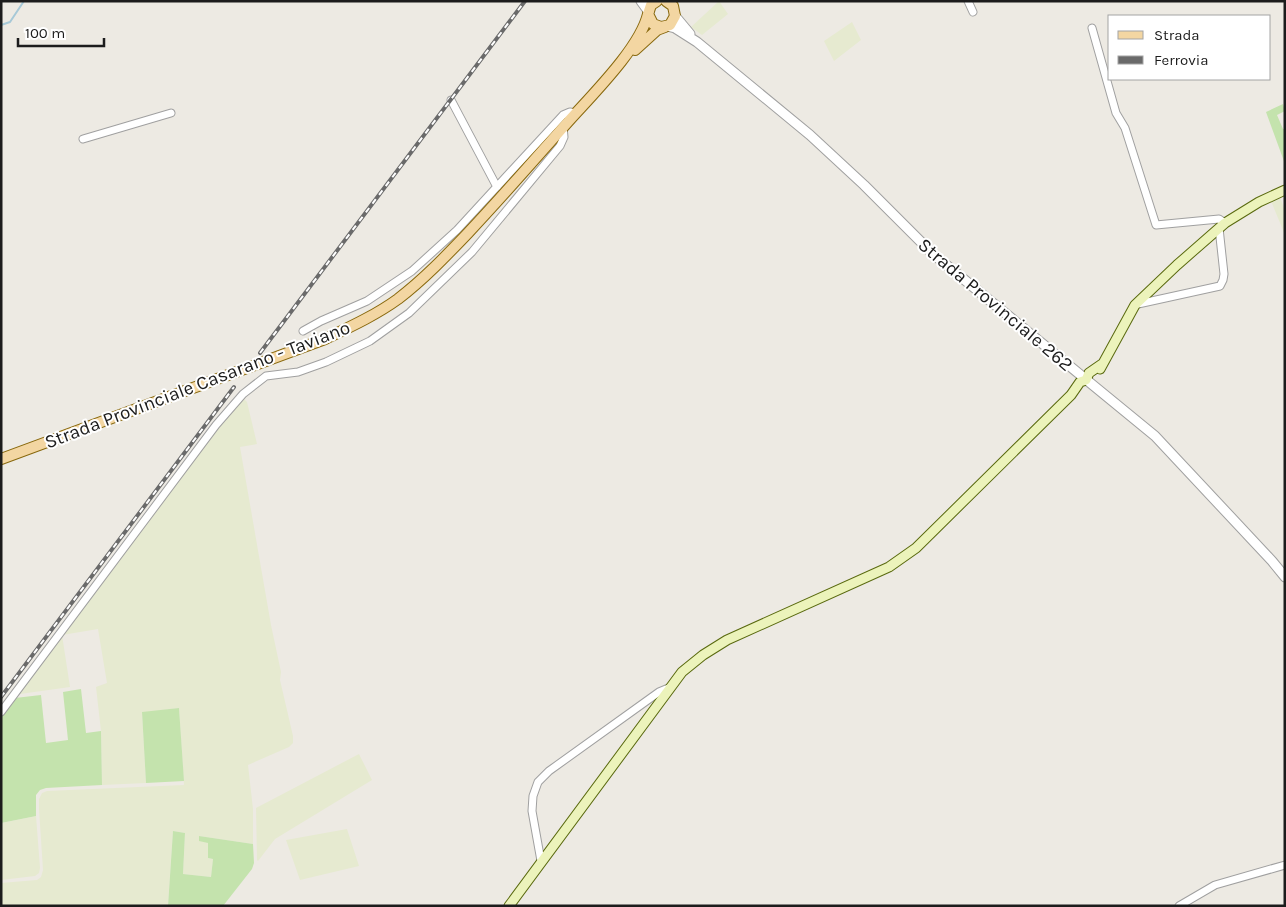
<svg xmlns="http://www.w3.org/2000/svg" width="1286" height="907" font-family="Karla,sans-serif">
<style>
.farmland{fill:#e6ead0}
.grass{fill:#c4e3ad}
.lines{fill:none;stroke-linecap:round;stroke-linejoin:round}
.stream{stroke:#a7c9d7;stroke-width:2}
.minor-casing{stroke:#a0a0a0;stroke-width:9}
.tertiary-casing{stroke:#a0a0a0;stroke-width:11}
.secondary-casing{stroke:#59690e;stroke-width:11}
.primary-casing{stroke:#88680d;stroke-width:12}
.minor{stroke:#fff;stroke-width:7}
.tertiary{stroke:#fff;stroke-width:9}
.secondary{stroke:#ecf3bb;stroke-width:9}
.primary{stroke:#f3d6a2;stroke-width:10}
.rail-casing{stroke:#6a6a6a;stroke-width:4}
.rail{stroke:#fff;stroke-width:2;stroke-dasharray:5.5;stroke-linecap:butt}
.labels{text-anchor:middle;stroke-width:4;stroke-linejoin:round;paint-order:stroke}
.street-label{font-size:19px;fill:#1c1c1c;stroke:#fff}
</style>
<rect width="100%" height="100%" fill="#edeae3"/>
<!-- farmland -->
<path class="farmland" d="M719,1L728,14L702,35L691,27Z
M852,22L861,40L834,61L824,41Z
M1280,197L1285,211V235L1271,201Z
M243,398L247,402L257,444L240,447L271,625L281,672L280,680L293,736V743L289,747L248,765L253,809V844L199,836L208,843V858L213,859L211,877L183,874L185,833L173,831L168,906H1V883L37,880L41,877L43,870L39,809V799L42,793L47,791L184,785L179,708L142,713L146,783L102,785L101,731L96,687L107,683L98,629L62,635L70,687L20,694L19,692L224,420Z
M359,754L372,780L275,839L258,861L257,860L256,808Z
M36,816L40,868L39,873L35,876L1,880V823Z
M347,829L359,866L300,880L286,840Z"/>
<!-- grass -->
<path class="grass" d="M1283,104L1285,111L1277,115L1283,129H1285V164L1266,112Z
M81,689L86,733L101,731L102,785L46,788L40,790L36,795V816L1,823V715L15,698L41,695L46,743L68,740L63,692Z
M179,708L184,781L146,783L142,712Z
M173,831L185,833L183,874L211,877L213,859L208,858V843L199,841V836L253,844L254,863L252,869L223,906H168Z"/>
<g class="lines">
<!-- stream -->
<path class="stream" d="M1,25L10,22L24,1"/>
<!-- minor casing -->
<g class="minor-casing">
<path id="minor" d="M968,1L973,12
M1092,28L1116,113L1125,128L1156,225L1219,219L1225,223
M451,100L497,187
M83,139L171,113
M1138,304L1220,286L1223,280L1224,274L1219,228
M303,331L321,321L367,301L412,271L457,230L563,115L570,112L576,113
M1,712L216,425L243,394L266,376L298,372L326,362L370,341L409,313L472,252L560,146L564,137L563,127
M541,861L532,811L533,796L538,782L549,771L659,692L671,687
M1179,906L1215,885L1285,865"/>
</g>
<!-- tertiary casing -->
<g class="tertiary-casing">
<path id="tertiary" d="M641,1L649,12
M675,16L690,34
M667,26L675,28L697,42L810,135L864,185L933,254L1155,436L1272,561L1285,577"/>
</g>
<!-- secondary casing -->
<g class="secondary-casing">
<path id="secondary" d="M1100,369L1135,305L1177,265L1225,223L1259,202L1285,190
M509,906L682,672L703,655L727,640L889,567L916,548L1071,395L1080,382L1086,380L1089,373L1102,364"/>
</g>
<!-- primary casing -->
<g class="primary-casing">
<path id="primary" d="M657,1L651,5L648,14L653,24L661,27L670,25L675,16L673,6L666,1
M635,50L657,30L665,27
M1,459L325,339C350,327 376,315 398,299C424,279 446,256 468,233C502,197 534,160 567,123C591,96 640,48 648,14"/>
</g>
<!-- minor -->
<use href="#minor" class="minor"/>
<!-- tertiary -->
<use href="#tertiary" class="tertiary"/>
<!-- secondary -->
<use href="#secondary" class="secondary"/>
<!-- primary -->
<use href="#primary" class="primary"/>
<!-- rail casing -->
<g class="rail-casing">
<path id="rail" d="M260,353L525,1
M1,697L234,387"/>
</g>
<!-- rail -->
<use href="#rail" class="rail"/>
</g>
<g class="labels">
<!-- street labels -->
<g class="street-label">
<text transform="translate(996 304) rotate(40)" y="7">Strada Provinciale 262</text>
<text transform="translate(197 384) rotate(-21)" y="7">Strada Provinciale Casarano - Taviano</text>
</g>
</g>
<!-- border -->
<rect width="1286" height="907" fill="none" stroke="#1c1c1c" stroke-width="5"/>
<!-- legend -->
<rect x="1108" y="15" width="162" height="65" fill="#ffffff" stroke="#a4a4a4"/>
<rect x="1118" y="31" width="25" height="8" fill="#f3d6a2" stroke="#a4a4a4"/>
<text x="1154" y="40" font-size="15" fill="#1c1c1c">Strada</text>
<rect x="1118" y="56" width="25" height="8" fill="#6a6a6a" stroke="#a4a4a4"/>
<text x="1154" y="65" font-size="15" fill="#1c1c1c">Ferrovia</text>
<!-- scale -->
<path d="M18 38v8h86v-8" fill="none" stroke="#1c1c1c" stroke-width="2.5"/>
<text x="25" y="38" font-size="15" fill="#1c1c1c" stroke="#ffffff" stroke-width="4" paint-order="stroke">100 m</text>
</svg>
